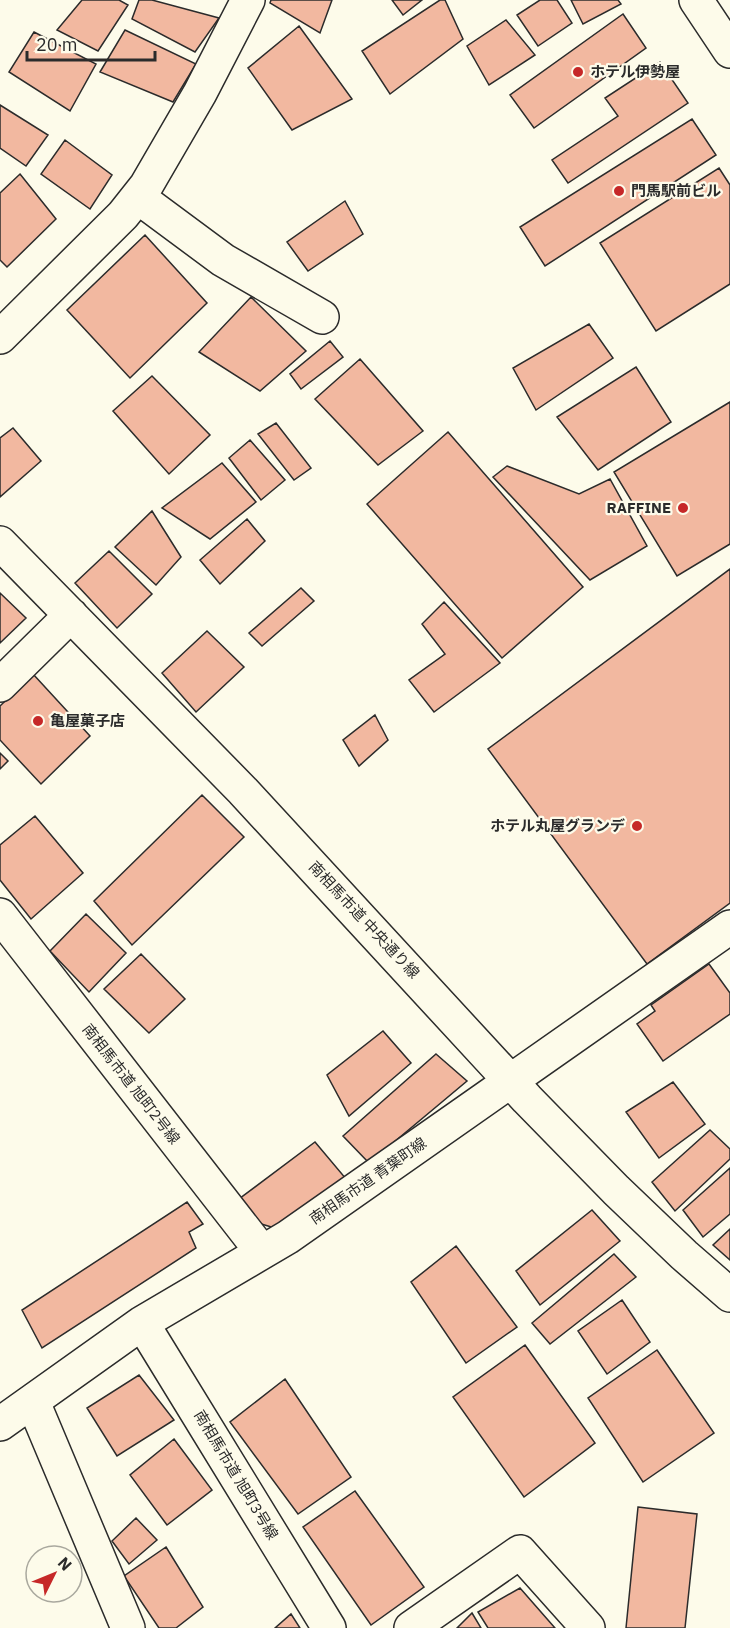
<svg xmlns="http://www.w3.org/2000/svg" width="730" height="1628" font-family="'IBM Plex Sans','Noto Sans JP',sans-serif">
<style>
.building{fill:#f2b8a0;stroke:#2b2b2b;stroke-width:1.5}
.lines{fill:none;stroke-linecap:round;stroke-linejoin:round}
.minor-casing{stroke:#2b2b2b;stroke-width:36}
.secondary-casing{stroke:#2b2b2b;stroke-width:36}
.minor{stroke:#fdfbea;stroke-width:33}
.secondary{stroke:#fdfbea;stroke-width:33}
.poi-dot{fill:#c62828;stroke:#fdfbea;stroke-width:2}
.labels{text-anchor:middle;stroke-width:4.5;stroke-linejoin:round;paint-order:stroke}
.poi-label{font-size:15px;font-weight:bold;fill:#2b2b2b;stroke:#fdfbea;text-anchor:start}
.street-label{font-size:15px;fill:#2b2b2b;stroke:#fdfbea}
</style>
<rect width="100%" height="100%" fill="#fdfbea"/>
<!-- building -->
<path class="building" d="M82,0H119L128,5L98,51L57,30Z
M139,0H152L219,18L195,52L132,19Z
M271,0H332L320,33L270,3Z
M392,0H422L403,15Z
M440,0H445L463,39L390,94L362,51Z
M540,0H557L572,23L538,46L517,15Z
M571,0H618L621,4L583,24Z
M623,14L646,48L534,128L510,95Z
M506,20L535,55L489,85L467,46Z
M299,26L352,99L292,130L248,68Z
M125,30L196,64L173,102L100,72Z
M34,32L96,64L70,111L9,72Z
M660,62L688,103L568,183L552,160L618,116L605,98Z
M0,105L48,135L26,166L0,148Z
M692,119L716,155L545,266L520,227Z
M65,140L112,175L90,209L41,174Z
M719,168L730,185V284L656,331L600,243Z
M20,174L56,219L7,267L0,260V193Z
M345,201L363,234L308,271L287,242Z
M145,235L207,303L130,378L67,310Z
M251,297L306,351L260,391L199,352Z
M589,324L613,358L536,410L513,368Z
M330,341L343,357L301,389L290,374Z
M360,359L423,431L378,465L315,399Z
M636,367L671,422L598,470L557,417Z
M152,376L210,435L169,474L113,411Z
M730,402V544L677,576L614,472Z
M276,423L311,468L294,480L258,434Z
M13,428L41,461L0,497V438Z
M448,432L583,587L502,658L367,504Z
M250,440L285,480L261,500L229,458Z
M222,463L256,502L210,539L162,508Z
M507,466L579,494L610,479L647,546L590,580L493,477Z
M152,511L181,557L156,585L115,547Z
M247,519L265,541L220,584L200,560Z
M109,551L152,594L117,628L75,583Z
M730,569V903L647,964L488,749Z
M301,588L314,601L262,646L249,633Z
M0,593L26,618L0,643Z
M444,602L500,663L434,712L409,680L445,654L422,624Z
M207,631L244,667L196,712L162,673Z
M33,674L90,736L41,784L0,740V706Z
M375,715L388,740L359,766L343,740Z
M0,753L8,761L0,769Z
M202,795L244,837L132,945L94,901Z
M35,816L83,873L31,919L0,880V845Z
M86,914L126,953L89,992L50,951Z
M141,954L185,999L149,1033L104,989Z
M709,964L730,993V1014L663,1061L637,1024L655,1011L651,1005Z
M383,1031L411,1063L349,1116L327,1075Z
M436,1054L467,1081L369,1163L343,1136Z
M673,1082L705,1124L659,1158L626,1112Z
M710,1130L730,1149V1159L675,1211L652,1182Z
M315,1142L347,1180L278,1229L258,1223L239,1199Z
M730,1168V1214L703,1237L683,1210Z
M187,1202L203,1224L189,1232L196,1248L42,1348L22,1310Z
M592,1210L620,1241L540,1305L516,1271Z
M730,1229V1260L713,1245Z
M456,1246L517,1327L466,1363L411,1282Z
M614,1254L636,1277L550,1344L532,1323Z
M622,1300L650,1342L607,1374L578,1331Z
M525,1345L595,1443L524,1497L453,1397Z
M657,1350L714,1433L643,1482L588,1398Z
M139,1375L174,1420L117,1456L87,1408Z
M285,1379L351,1477L298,1514L230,1422Z
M174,1439L212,1490L167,1525L130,1475Z
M355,1491L424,1587L371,1625L303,1527Z
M638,1507L697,1514L685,1628H626Z
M136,1518L157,1540L129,1564L112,1541Z
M166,1547L203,1607L176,1628H159L124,1576Z
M520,1588L555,1628H488L478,1612Z
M472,1613L481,1628H457Z
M291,1614L300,1628H275Z"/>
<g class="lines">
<!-- minor casing -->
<g class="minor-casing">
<path id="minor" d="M138,197L223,260L322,317
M0,337L123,215L146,186L200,93L248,0
M0,543L243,791L527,1099L616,1190L684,1255L730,1295
M0,685L71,615
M0,915L262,1252
M142,1323L329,1628
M33,1402L128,1628
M0,1424L142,1323L288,1237L730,927
M411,1628L520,1552L588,1628"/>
</g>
<!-- secondary casing -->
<g class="secondary-casing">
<path id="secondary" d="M696,0L730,51"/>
</g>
<!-- minor -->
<use href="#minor" class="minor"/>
<!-- secondary -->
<use href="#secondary" class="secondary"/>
</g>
<!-- markers -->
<g class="poi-dot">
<circle cx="578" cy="72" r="6"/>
<circle cx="619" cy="191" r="6"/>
<circle cx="683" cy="508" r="6"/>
<circle cx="38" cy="721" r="6"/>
<circle cx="637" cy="826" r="6"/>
</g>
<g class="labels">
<!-- poi labels -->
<g class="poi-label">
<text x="590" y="77">ホテル伊勢屋</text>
<text x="631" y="196">門馬駅前ビル</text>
<text x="671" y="513" text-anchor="end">RAFFINE</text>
<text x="50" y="726">亀屋菓子店</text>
<text x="625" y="831" text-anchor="end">ホテル丸屋グランデ</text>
</g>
<!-- street labels -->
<g class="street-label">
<text transform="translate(364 920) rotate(47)" y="5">南相馬市道 中央通り線</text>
<text transform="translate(131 1084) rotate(52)" y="5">南相馬市道 旭町2号線</text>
<text transform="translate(368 1181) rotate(-35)" y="5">南相馬市道 青葉町線</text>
<text transform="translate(236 1475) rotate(59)" y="5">南相馬市道 旭町3号線</text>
</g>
</g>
<!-- north arrow -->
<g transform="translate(54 1574) rotate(47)"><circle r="28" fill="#fdfbea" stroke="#a9a89e" stroke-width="1.5"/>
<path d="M0-4.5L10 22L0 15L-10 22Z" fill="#c62828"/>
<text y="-9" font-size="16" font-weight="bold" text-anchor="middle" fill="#2b2b2b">N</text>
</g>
<!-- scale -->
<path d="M27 51v9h128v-9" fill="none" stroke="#2b2b2b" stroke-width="3"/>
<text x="36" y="51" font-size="18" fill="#2b2b2b" stroke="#fdfbea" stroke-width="4.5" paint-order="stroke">20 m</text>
</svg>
